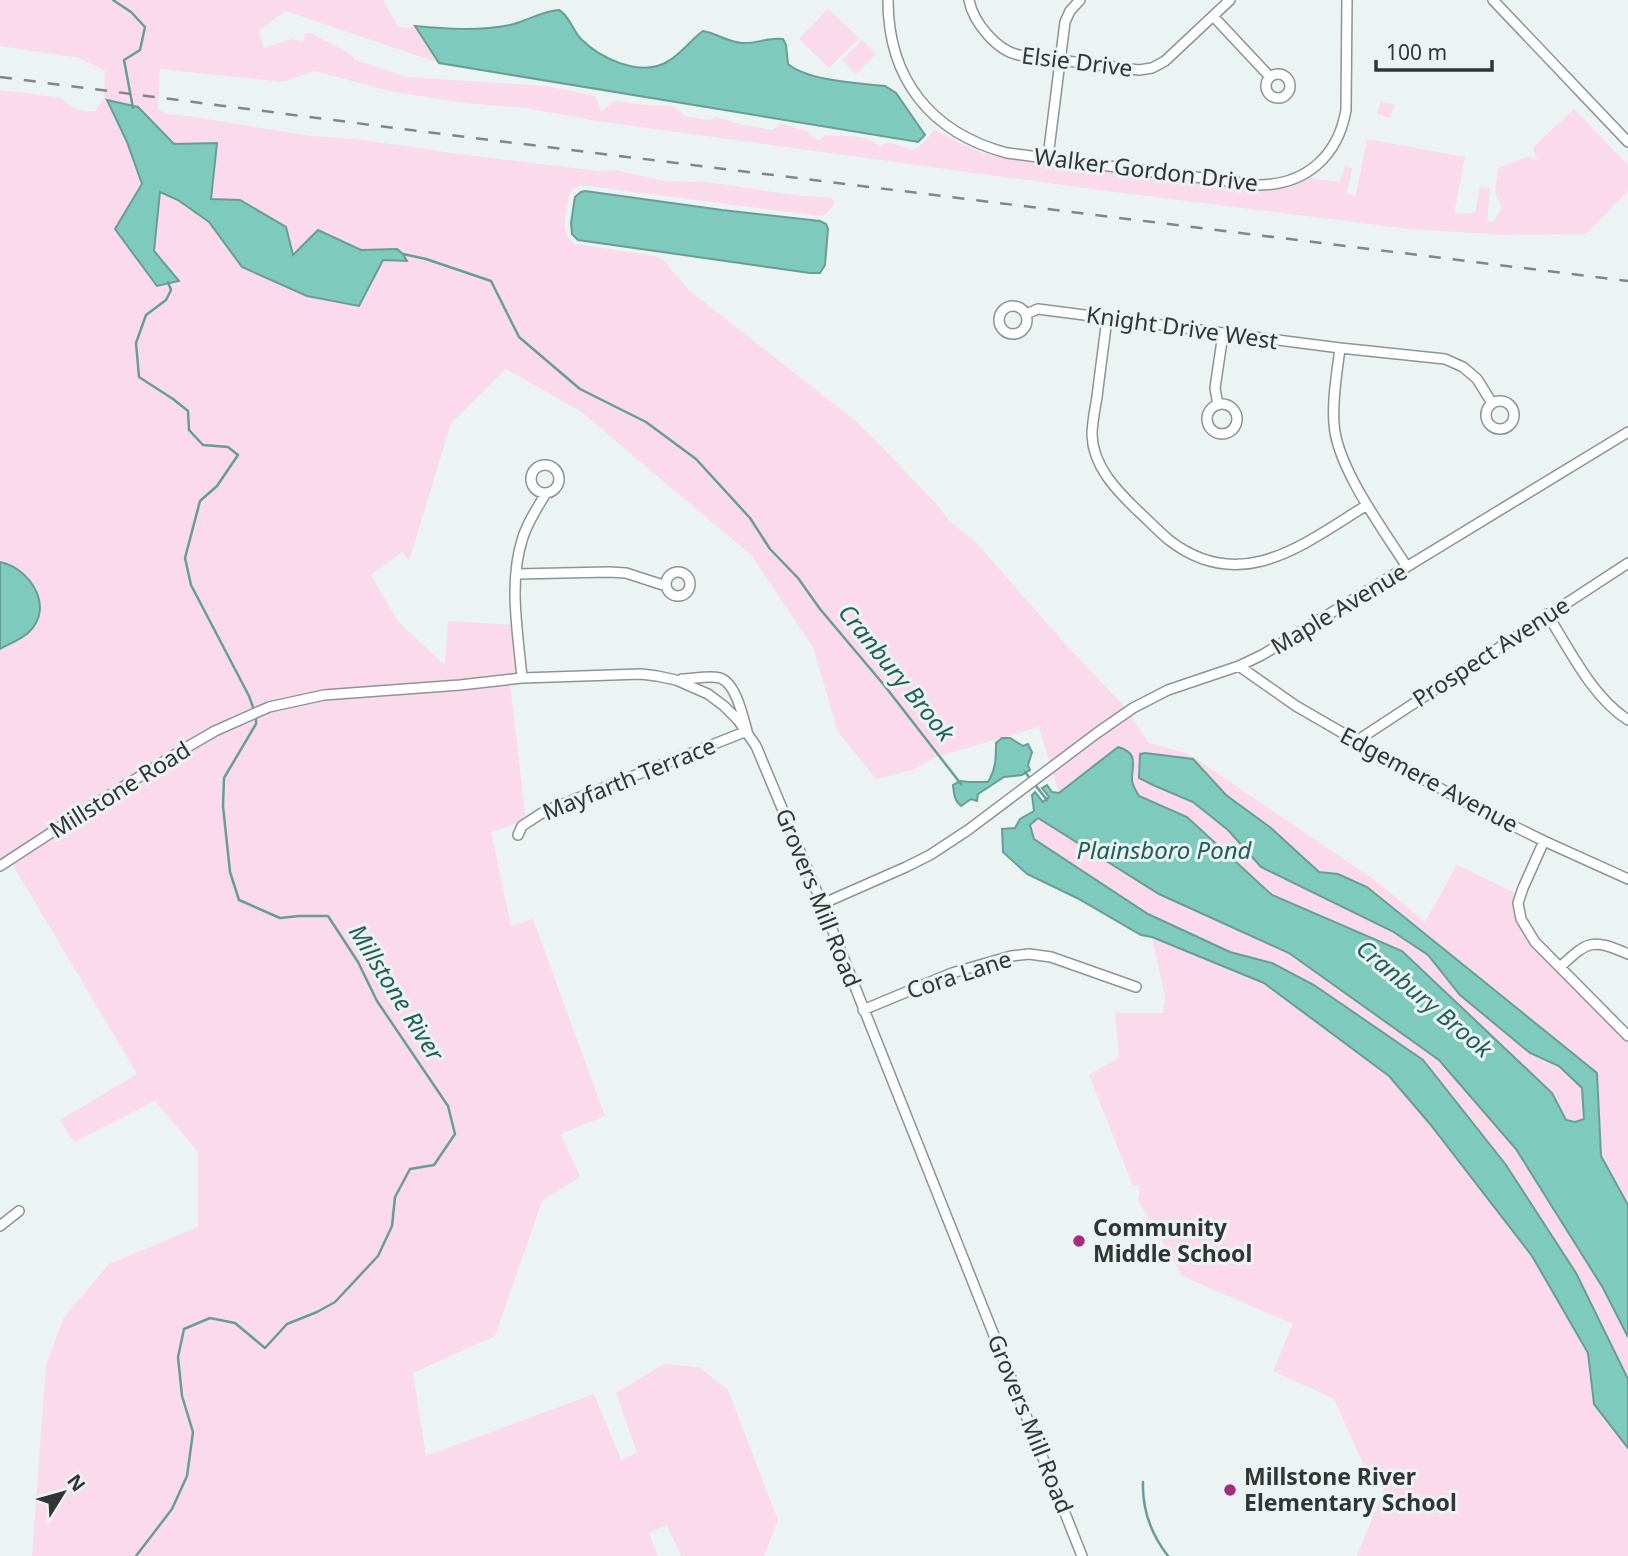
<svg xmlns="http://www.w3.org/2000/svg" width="1628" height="1556" font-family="'Noto Sans',sans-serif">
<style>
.green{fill:#fbdaec;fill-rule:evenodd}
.water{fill:#7ecbbd;stroke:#679e94;stroke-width:2}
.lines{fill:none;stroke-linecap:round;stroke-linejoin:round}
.stream{stroke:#679e94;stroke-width:2.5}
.minor-casing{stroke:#8d9593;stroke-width:12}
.minor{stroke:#fff;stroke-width:9}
.rail{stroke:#828786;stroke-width:2.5;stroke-dasharray:12 12;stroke-linecap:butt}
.poi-dot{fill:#a62a7d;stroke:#ebf4f2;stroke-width:2.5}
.labels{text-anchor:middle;stroke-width:6;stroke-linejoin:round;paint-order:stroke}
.street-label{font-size:23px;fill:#323534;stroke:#ebf4f2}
.poi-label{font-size:23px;font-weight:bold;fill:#323534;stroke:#ebf4f2;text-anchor:start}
.water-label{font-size:24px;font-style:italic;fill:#205f55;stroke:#ebf4f2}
</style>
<rect width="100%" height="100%" fill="#ebf4f2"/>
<!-- green -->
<path class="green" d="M0,0H383L398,27L407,28L415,26L439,63L285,11L259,31L264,48L292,39L303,42L305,33H311L352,55L355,60L406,77L546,86L595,96L601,111L615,101L644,105L673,106L685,116L710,120L716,117L744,125L773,130L780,123L809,132L812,137L820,140L825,135C843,137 867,133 880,147L887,142L913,150L926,141L934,129L957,142L985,154L1240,189L1266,191L1289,188L1310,178L1340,182L1345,166L1352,168L1347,194L1356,195L1367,139L1465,157L1454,214L1475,213L1480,187L1490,188L1487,222L1494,221L1502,208L1495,193L1498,168L1527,157L1537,160L1533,147L1574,109L1628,165V191L1586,234L1507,235L1409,229L1099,190L596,121L526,108L466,103L394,92L314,71L283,82L160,69L158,110L168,114L188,116L311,136L355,139L414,147L450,153L599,171L615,170L663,181L706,182L802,196L826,197L832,198L835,204L826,214L819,216L580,185L570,192C568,211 556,232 576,244L656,256L663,260L690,291L852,418L880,445L939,507L950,522L973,539L1066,645L1122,704L1149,743L1189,754L1376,881L1425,922L1457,865L1515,893C1512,911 1517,921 1525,938L1628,1044V1205L1601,1156L1597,1073L1338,874L1319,872L1271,828L1226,795L1193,759L1146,753L1140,754L1139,778L1153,785L1193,801L1228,830L1261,867L1392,931L1428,955L1460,995L1530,1053L1559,1066L1582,1088L1584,1119L1575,1122L1566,1120L1552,1093L1402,951L1272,895L1187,817L1139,796L1132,782L1134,773L1118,748L1059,793L1039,727L936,757L913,770L876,779L838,732L813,647L751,555L580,411L506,369L451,423L409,561L402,552L371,575L399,623L445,665L448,621L513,625L519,684H510L526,820L491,832L511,926L533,919L605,1116L561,1134L580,1177L542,1201L495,1336L413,1373L426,1456L594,1394L621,1460L637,1453L616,1393L664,1364L699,1367L728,1390L778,1520L764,1556H681L667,1525L649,1533L658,1556H32L46,1365L64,1317L109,1264L198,1227V1152L155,1101L74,1142L60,1120L137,1074L10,860L0,866V90L62,98C70,109 82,112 95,111L104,98L105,71L79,58L0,46ZM107,101L138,107L174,144L211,199L240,200L293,255L318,231L361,250L397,249L406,261L383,259L242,267L209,222L178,200L160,192L154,251L179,280L157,286L142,184L127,142Z
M828,9L859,38L829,68L799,39Z
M862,40L876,54L856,74L842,60Z
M1381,101L1395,105L1390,118L1377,114Z
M1037,818L1159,894L1289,953L1439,1060L1516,1149L1603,1288L1628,1337V1379L1576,1273L1506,1165L1423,1060L1314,985L1272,963L1230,952L1148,914L1034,839L1030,825Z
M1152,937L1264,983L1389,1076L1430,1124L1532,1256L1588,1353L1594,1404L1628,1448V1556H1357L1388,1479L1366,1470L1334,1399L1273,1371L1293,1324L1182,1276L1138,1200L1140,1185L1133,1186L1089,1075L1119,1057L1115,1013H1163L1165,997Z"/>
<!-- water -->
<path class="water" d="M559,10C569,15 573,31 581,39C601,59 639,76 665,63C681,55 689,41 703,31C716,33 727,42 742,43C756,44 769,37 783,39L786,45L788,64C808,81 858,83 885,86L896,93L925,135L918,142L439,63L415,26C447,29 479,31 510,25C527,21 542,11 559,10Z
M107,100L138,107L174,144L217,143L211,199L240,200L286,227L293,255L318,230L361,250L397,249L403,254L407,261L383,260L359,306L307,296L242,267L209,222L178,200L160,192L154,251L179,281L157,286L115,229L142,184L127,142Z
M585,191L722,210L820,221L826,224L828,229L825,265L820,273H810L578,240L572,234L571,223L575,197L581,192Z
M0,562C30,568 55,607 29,632C22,639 9,644 0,649Z
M1002,738H1010L1023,746L1028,744L1032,752L1028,765L1030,770L1022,775L1004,777L978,794L977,801L971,799L961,806C954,801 954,793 953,785L960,781L969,782H988C996,769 996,758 996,743Z
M1118,747C1139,753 1132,764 1132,780C1132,785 1136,791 1139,796L1187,817L1272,895L1402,951L1552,1093L1566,1120L1575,1122L1584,1119L1582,1088L1559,1066L1530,1053L1460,995L1428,955L1392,931L1261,867L1228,830L1193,802L1153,785L1139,778L1140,754L1145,753L1193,759L1226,795L1271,828L1319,872L1338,874L1367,887L1597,1073L1601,1156L1628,1205V1337L1603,1288L1516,1149L1439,1060L1289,953L1159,894L1038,818L1030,825L1034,839L1148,914L1230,952L1272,963L1314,985L1423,1060L1506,1165L1576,1273L1628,1379V1448L1594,1404L1588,1353L1532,1256L1430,1124L1389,1076L1264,983L1152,937L1141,935L1077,898L1027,874L1003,852L1002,829L1015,828L1020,819L1034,811L1032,795L1035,792L1043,802L1049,797L1042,788L1047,785L1052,792L1059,793Z"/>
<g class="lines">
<!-- stream -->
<path class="stream" d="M113,0L131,12L145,27L140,50L124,60L133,108
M403,254L426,259L491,281L519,337L580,389L646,422L696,459L750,518L770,549L798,578L820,609L884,685L961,784
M168,282L171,290L166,300L146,315L136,343L139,377L173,399L188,411L189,430L203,445L228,447L238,455L217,486L200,501L185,558L191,585L249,696L254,710
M1025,772L1047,800
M1143,1482C1142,1510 1151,1534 1168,1556
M136,1556L172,1509L187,1476L193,1432L182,1396L178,1357L184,1329L210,1318L235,1323L265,1348L287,1324L317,1312L335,1302L378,1256L392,1226L395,1197L410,1169L434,1165L455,1134L448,1106L377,1001L358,962L328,916H299L280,918L239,900L230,872L223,806L224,778L256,724V717"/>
<!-- minor casing -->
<g class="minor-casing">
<path id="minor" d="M888,0C888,79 931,133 1007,153L1258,185C1306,185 1338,156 1346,110L1347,0
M969,0C973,22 997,51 1019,55L1139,70L1152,68L1165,61L1230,0
M1493,0L1628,142
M1213,16L1270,77
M1266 86a12 12 0 1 1 24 0a12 12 0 1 1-24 0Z
M1048,157L1065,22L1070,11L1080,0
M999 320a14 14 0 1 1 28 0a14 14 0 1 1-28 0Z
M1026,314L1038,309L1340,348L1445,359L1463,367L1477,379L1492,403
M1107,318C1104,344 1100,371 1097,397C1095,409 1092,423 1092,435C1093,466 1116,490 1138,511C1148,520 1158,531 1169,540C1241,596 1304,544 1367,505
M1340,348C1337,373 1332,399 1334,424C1337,468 1383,529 1407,567
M1486 415a14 14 0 1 1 28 0a14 14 0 1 1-28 0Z
M1207 419a15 15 0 1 1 30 0a15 15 0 1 1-30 0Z
M1218,405L1215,388L1223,334
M531 479a14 14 0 1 1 28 0a14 14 0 1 1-28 0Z
M666 584a12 12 0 1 1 24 0a12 12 0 1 1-24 0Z
M516,574L609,572L626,573L666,586
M1547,614C1570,650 1592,697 1628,720
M1239,666L1296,706L1419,777L1473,806L1544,841L1628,879
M522,678C518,632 508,582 523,537C528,521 538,507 546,493
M1355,742L1628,563
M518,835L522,826L545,811L747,731C743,717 736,683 720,678C709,675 693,679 682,679
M1544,841L1523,888L1518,903L1521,919L1535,942L1628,1036
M0,866L89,808L184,749L215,731L269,707L324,695L460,685L522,678L641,674L657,676L676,680L708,694L724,706L738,720L756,746L822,904L1082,1556
M822,904L906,867L930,855L968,830L1097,733L1133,708L1168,690L1239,666L1262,655L1628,432
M1560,967C1588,941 1592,938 1628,954
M863,1010L952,973L1011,956L1029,954L1051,957L1136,987
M0,1226L19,1211"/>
</g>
<!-- minor -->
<use href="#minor" class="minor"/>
<!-- rail -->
<path class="rail" d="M0,77L418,131L1628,281"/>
</g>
<!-- markers -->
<g class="poi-dot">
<circle cx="1079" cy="1241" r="7"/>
<circle cx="1230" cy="1490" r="7"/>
</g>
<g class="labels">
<!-- street labels -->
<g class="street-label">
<text transform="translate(1077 62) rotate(7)" y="8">Elsie Drive</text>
<text transform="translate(1146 170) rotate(7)" y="8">Walker Gordon Drive</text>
<text transform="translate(1182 328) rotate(8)" y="8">Knight Drive West</text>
<text transform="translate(1339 609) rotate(-31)" y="8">Maple Avenue</text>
<text transform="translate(1491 652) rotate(-33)" y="8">Prospect Avenue</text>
<text transform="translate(629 779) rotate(-22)" y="8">Mayfarth Terrace</text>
<text transform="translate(1429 780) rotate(28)" y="8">Edgemere Avenue</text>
<text transform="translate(120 790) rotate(-32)" y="8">Millstone Road</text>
<text transform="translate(818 898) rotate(68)" y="8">Grovers Mill Road</text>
<text transform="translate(959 975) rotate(-18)" y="8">Cora Lane</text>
<text transform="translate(1030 1424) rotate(68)" y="8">Grovers Mill Road</text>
</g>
<!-- poi labels -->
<g class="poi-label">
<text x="1093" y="1236">Community<tspan x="1093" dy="26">Middle School</tspan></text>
<text x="1244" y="1485">Millstone River<tspan x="1244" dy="26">Elementary School</tspan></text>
</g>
<!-- water labels -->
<g class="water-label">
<text transform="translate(896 673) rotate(51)" y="8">Cranbury Brook</text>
<text x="1164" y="859">Plainsboro Pond</text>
<text transform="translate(396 993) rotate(58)" y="8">Millstone River</text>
<text transform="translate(1424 999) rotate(40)" y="8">Cranbury Brook</text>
</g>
</g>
<!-- north arrow -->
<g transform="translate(63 1493) rotate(53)" stroke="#ebf4f2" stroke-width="5" paint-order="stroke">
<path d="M0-5L12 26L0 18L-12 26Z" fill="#323534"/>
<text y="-10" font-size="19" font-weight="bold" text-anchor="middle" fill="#323534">N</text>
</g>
<!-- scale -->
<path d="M1376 60v10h116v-10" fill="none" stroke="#323534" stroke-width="3.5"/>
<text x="1386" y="60" font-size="21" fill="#323534" stroke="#ebf4f2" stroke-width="5" paint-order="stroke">100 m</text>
</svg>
